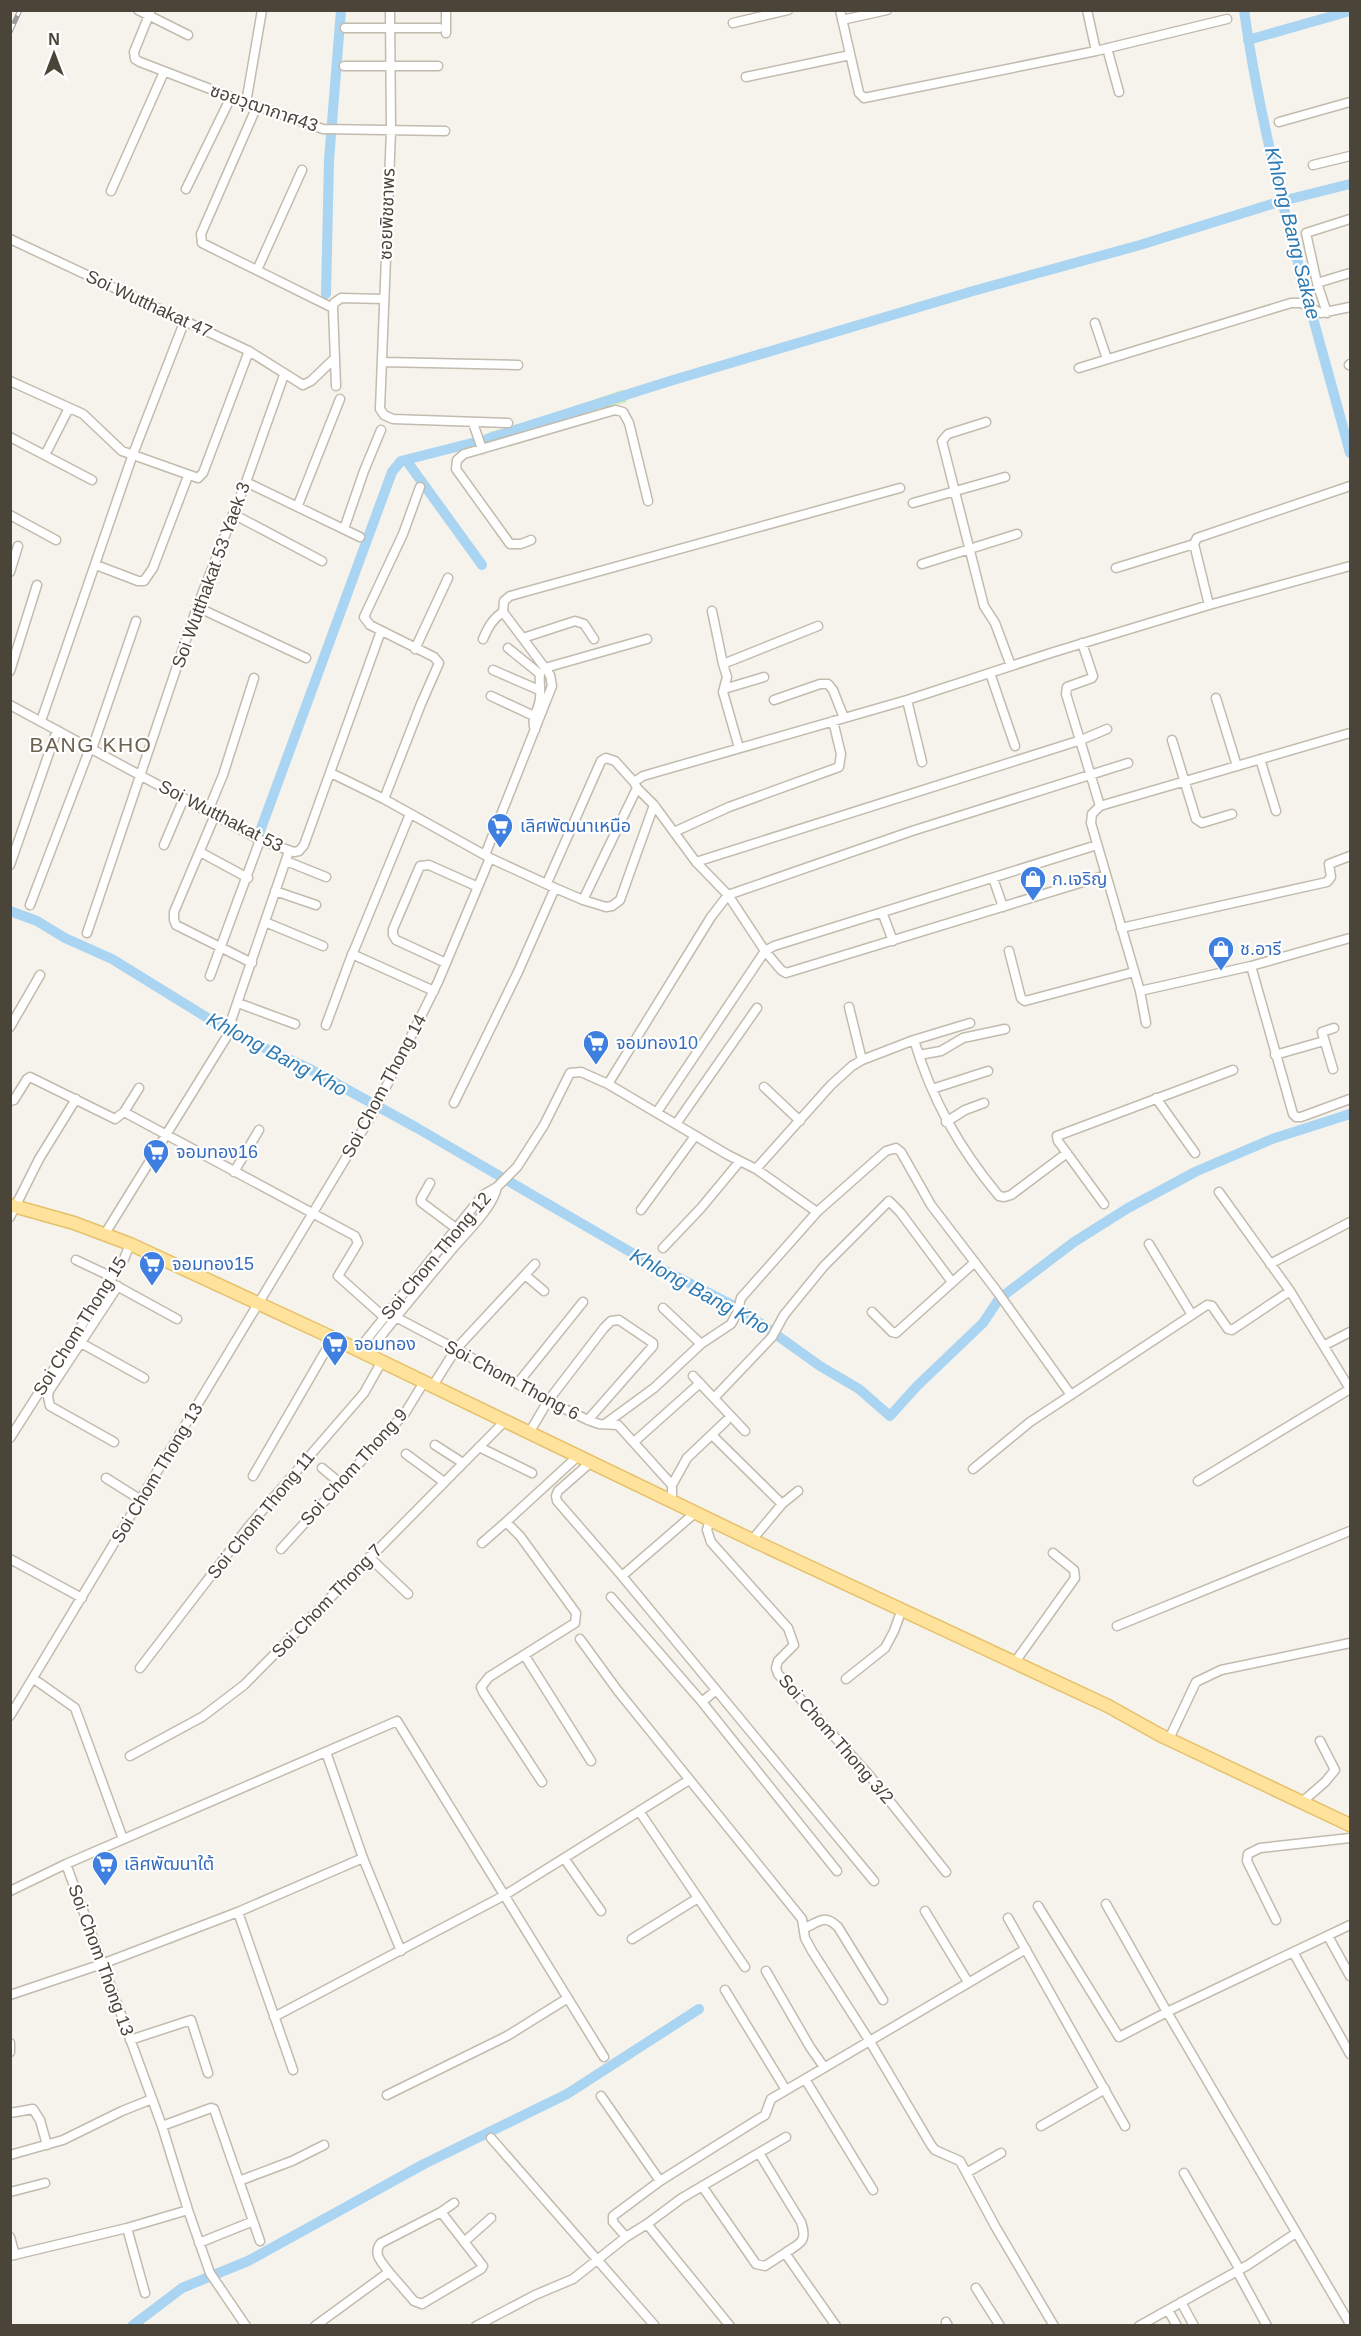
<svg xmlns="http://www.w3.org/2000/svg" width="1361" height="2336" font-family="Helvetica,'Noto Sans Thai',sans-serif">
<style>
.wetland{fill:url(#wetland-marsh)}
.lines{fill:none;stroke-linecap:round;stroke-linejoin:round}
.canal{stroke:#a9d4f2;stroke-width:10}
.street-casing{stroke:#c2bbae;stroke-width:11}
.primary-casing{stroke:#e6c16a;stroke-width:15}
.street{stroke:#fff;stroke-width:8}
.primary{stroke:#ffe39c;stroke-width:12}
.rail-casing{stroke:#9a9a9a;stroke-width:5}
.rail{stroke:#fff;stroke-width:3;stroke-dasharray:9;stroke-linecap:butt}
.labels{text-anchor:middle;stroke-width:4.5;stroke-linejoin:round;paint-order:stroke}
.street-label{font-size:18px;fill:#4b4439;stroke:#fff}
.shop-label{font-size:18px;fill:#366cbe;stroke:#fff;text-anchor:start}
.water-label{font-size:20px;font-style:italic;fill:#2e7ab2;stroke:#fff}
.quarter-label{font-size:21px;letter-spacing:1.5px;fill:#6e6250;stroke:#fff}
</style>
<defs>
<pattern id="wetland-marsh" width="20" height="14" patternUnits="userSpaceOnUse" patternTransform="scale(1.5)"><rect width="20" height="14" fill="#d2eab5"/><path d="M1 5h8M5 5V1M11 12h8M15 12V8" fill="none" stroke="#b6ca9c"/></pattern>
</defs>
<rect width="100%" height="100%" fill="#f6f3ec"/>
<!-- wetland -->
<path class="wetland" d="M622,390L627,402L492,442L489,432L531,421Z"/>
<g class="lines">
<!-- canal -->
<path class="canal" d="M1244,10C1265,161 1311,307 1350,453
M1248,40L1350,11
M326,294L329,160L341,10
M487,439L670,381L973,291L1140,245L1282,201L1350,184
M406,460L482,565
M259,834L392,472L401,461L472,443
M10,911L37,921L65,938L112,959L232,1033L308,1068L417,1128L646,1261L740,1309L820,1366L859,1389L890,1416L917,1386L983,1323L999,1299L1074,1242L1128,1208L1197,1171L1272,1139L1350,1114
M132,2326L182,2288L248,2261L424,2164L567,2094L699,2009"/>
<!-- street casing -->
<g class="street-casing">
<path id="street" d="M138,10L188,35
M151,10L134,52L135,59L140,62L231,97L323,129L445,131
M390,10L391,131L380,409L384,415L393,419L508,423
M446,10V33
M840,10L859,93L864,98L1096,51L1227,19
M1087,10L1096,51
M842,20L887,10
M733,23L788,10
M345,28H439
M1107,48L1119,92
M344,66H438
M746,77L850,55
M246,103L262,10
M257,106L201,234L202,243L333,308L334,303L341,298L384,299
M1279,122L1350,102
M1313,165L1350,156
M186,189L231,97
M111,191L164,72
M10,239L249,351L303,385L311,381L335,358
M257,270L302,170
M1317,283L1350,273
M333,308L336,386
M1327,313L1317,283L1306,233L1350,219
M1095,323L1107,359
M383,362L518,365
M1349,365L1350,364
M1079,368L1291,303H1301L1321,313L1350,307
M10,381L83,414L122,451L198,478L203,473L249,351
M986,422L948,434L942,441L984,606L995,623L1011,666
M473,423L482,449
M10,437L92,480
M45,455L69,408
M246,482L360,537
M913,503L1005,477
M298,505L340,399
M233,514L322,561
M10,515L56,540
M344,529L364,471L381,430
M531,540L521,544H510L456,469L457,460L464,454L615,410L623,412L629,423L648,501
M922,564L1017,534
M96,565L138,581H144L153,568L188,476
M1116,568L1194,544
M10,572L18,546
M1209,605L1194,544L1197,538L1350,486
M197,607L306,658
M712,611L723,664
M523,638L575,621L584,624L594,639
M483,639C488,628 492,619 503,612
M1082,643L1093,676L1092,678L1067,687L1066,694L1100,806
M508,648L540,674C539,682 541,692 540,698C539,711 530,717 535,730
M415,649L448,578
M545,668L647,639
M493,670L539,690
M10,671L37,585
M990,673L1015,746
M724,689L764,677
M491,696L534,716
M1216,698L1237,766
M774,700L820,684H828L833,690L844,718
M907,700L922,762
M10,705L260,840L294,852L299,851L304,845L381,631
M41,721L133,454L185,320
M1172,740L1196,819L1202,823L1232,814
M739,748L723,692L727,677L723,664L818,626
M92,749L136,621
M1260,759L1276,811
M331,773L384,799L490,858L555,888L583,900L606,907L612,906L620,900L654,805
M634,782L643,776L907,700L1054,652L1209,605L1350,566
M384,799L421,704L439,663L434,657L370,625L364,617L403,534L420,487
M208,811L223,775L254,678
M215,815L174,912V920L176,925L252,963
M674,832L729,807L839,767L841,754L833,721
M164,845L184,798
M200,852L248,878
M485,855L552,686L550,675L545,668L503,612L504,601L510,596L900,488
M286,861L326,877
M696,862L1081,740L1107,729
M10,865L57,730
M993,878L1003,907
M547,883L601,761L606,758L615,761L634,782L637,788L654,805L696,862L728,895L765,951L781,970L786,973L1106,875
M275,891L316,905
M583,900L637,788
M30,905L90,748
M882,912L893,941
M265,922L323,946
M1121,928L1327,882L1331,877L1329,864L1350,856
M87,933L197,607L246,482L284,375
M1009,951L1021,998L1025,1001L1134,972
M352,954L434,991
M446,963L396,940L393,935V929L420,866L429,865L476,886
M1251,966L1293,1114L1296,1117H1301L1350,1099
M210,976L260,840
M1140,991L1251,966L1350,938
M238,1003L295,1024
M849,1007L862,1060
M1146,1023L1140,991L1091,823L1092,814L1100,806L1350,733
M326,1025L350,960L410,814
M10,1027L40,975
M914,1040L970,1023
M919,1055L941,1051L963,1038L1005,1029
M1275,1055L1324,1041
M1333,1069L1322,1032L1334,1028
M608,1084L711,917L728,895L912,831L1128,763
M764,1087L800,1121
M932,1089L988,1071
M1156,1098L1195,1153
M10,1101L14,1100L27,1079L30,1077L115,1119L124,1112L139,1088
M454,1103L518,972L555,888
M124,1112L355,1236L358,1243L338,1276L384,1317
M657,1112L765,951L774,946L1097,845
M946,1122L965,1110L984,1103
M676,1124L757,1008
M756,1169L831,1085L852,1066L862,1060L914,1040C932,1100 959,1148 999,1196L1004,1197L1011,1195L1067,1153
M234,1172L259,1130
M430,1183L421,1199V1202L457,1229
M1104,1204L1058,1141L1057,1136L1233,1070
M641,1210L695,1136
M10,1217L39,1159L76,1099
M106,1232L229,1033L232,1018L289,851
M1149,1244L1192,1315
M663,1248L701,1208L740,1161
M76,1260L112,1277
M1270,1264L1350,1222
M525,1275L544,1291
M115,1285L177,1319
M663,1308L701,1344
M872,1312L892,1332L896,1333L975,1262
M388,1313L456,1349L548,1401L588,1420L599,1424L618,1425L672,1485V1500
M81,1343L144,1378
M1325,1345L1350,1332
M358,1350L483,1195L497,1187L517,1167L544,1125L570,1073L581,1072L608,1084L728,1155L756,1169L817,1212
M367,1354C393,1320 421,1287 449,1253C462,1237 494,1207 497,1187
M693,1376L745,1431
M518,1383L583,1302
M432,1387L456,1349L535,1264
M714,1398L772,1337L784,1315L824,1266L889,1201L900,1212L952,1282
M605,1424L654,1388L701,1344L731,1324L737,1313L741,1298L817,1212L886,1151L896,1148L901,1152L931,1205L996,1290L1071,1395
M529,1433L548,1401L604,1328L611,1321L619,1320L653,1343V1346L588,1420
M712,1435L782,1504
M10,1438L124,1259L130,1244
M114,1442L50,1406L48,1397L49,1391L118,1286
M634,1442L700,1383
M435,1445L463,1463
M479,1447L532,1473
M406,1454L444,1482
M591,1462L558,1491L556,1496L557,1501L622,1576L874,1881
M322,1468L340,1483
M973,1469L1030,1422L1207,1305L1212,1306L1228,1329L1232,1330L1290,1291
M253,1476L333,1338
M106,1478L141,1500
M1198,1481L1350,1389L1290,1291L1219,1192
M672,1485L687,1458L726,1421
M710,1519L707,1530L711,1542L788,1628L794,1645L778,1661L776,1668L778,1674L869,1775L946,1872
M752,1540L782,1504L798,1491
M482,1543L506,1522
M281,1549L405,1413L424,1382
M369,1557L408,1594
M10,1559L82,1598
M622,1576L696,1512
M611,1597L702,1702L837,1871
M1117,1626L1350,1531
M580,1639L618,1691L802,1919L805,1938L812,1951L869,2040L931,2145L935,2150L960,2161L995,2226L1054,2326
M525,1656L591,1761
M1015,1662L1075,1578L1074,1570L1053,1553
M140,1668L249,1526L364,1393L382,1361
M34,1679L75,1708L123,1839
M846,1679L885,1648L894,1631L902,1609
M702,1702L716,1690
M10,1716L373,1113L438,982L490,858
M1169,1739L1196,1682L1221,1670L1350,1643
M326,1752L363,1858L401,1951
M130,1756L202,1717L244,1685L504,1422
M542,1782L483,1692L481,1687L489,1677L575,1623L576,1613L520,1536L506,1522L578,1456
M1302,1802L1325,1782L1335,1770L1320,1741
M639,1811L745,1967
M564,1858L601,1911
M66,1864L162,2126L188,2210L210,2273L246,2326
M10,1891L66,1864L397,1721L604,2057
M1106,1904L1167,2012L1350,2324
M1038,1906L1119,2037L1167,2012L1350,1925
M925,1911L968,1982
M238,1912L293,2070
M1008,1918L1125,2126
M1276,1920L1247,1861L1248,1854L1260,1848L1350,1838
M805,1928C820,1921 825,1914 838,1927L883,2000
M1328,1936L1350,1976
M632,1939L698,1898
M1293,1952L1350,2054
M766,1971L810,2047L824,2067
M725,1990L786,2090
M10,1995L102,1964L238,1912L363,1858
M274,2017L505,1895L689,1780
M130,2040L191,2020L208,2073
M10,2043V2052
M805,2079L873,2190
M387,2095L507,2036L568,1998
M601,2096L660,2181
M10,2113L33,2109L40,2120L47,2145
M162,2126L211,2108L214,2109L260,2241
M1041,2126L1105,2089
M491,2138L655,2326
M759,2153L801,2222C808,2242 800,2243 785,2253
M10,2155L63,2140L122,2111L152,2099
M968,2172L1001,2153
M1184,2173L1240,2270
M239,2181L292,2161L324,2145
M702,2186L756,2264L765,2266L785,2253L836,2326
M10,2192L45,2183
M441,2212L454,2203
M647,2224L730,2326
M127,2228L145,2293
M10,2237L15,2255
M626,2237L613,2222V2216L660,2181L765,2115L771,2099L1026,1949
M464,2242L491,2218
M199,2243L251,2222
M10,2256L127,2228L188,2210
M1237,2271L1267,2326
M976,2288L1000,2326
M1181,2302L1194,2326
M1168,2310L1177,2326
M946,2322L948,2326
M315,2326L389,2272C382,2263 372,2253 381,2243L441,2212L483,2266L481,2269L422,2304L414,2301L389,2272
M476,2326L535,2295L573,2279L626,2237L647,2224L682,2198L786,2137
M1139,2326L1248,2265L1296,2233"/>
</g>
<!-- primary casing -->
<g class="primary-casing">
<path id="primary" d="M10,1205L74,1223L130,1244L333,1338L752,1540L1108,1706L1160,1735L1350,1825"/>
</g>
<!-- street -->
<use href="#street" class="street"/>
<!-- primary -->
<use href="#primary" class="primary"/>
<!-- rail casing -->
<g class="rail-casing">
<path id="rail" d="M10,32L20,10"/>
</g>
<!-- rail -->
<use href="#rail" class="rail"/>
</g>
<!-- icons -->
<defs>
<g id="supermarket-pin" transform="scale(1.35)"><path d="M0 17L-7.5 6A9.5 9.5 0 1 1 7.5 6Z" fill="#3f7fe0" stroke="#fff"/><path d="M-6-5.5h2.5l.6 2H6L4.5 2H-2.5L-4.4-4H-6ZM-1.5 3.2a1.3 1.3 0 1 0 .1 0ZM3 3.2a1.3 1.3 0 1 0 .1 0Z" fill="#fff"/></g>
<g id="shop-pin" transform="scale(1.35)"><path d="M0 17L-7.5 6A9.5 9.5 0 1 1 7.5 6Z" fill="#3f7fe0" stroke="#fff"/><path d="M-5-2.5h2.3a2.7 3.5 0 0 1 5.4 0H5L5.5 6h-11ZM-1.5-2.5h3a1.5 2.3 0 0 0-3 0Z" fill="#fff"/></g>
</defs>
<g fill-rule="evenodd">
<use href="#supermarket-pin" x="500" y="826"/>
<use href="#shop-pin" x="1033" y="879"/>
<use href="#shop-pin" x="1221" y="949"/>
<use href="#supermarket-pin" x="596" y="1043"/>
<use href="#supermarket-pin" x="156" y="1152"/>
<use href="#supermarket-pin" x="152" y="1264"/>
<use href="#supermarket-pin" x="335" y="1344"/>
<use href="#supermarket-pin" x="105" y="1864"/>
</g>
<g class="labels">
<!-- street labels -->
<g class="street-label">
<text transform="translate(264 108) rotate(19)" y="6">ซอยวุฒากาศ43</text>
<text transform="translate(387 214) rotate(-88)" y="6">ซอยพิชชาพร</text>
<text transform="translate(149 304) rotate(25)" y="6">Soi Wutthakat 47</text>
<text transform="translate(211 575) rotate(-70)" y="6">Soi Wutthakat 53 Yaek 3</text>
<text transform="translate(221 816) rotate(27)" y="6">Soi Wutthakat 53</text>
<text transform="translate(384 1086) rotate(-62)" y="6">Soi Chom Thong 14</text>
<text transform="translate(436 1256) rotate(-50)" y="6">Soi Chom Thong 12</text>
<text transform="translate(80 1326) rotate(-58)" y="6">Soi Chom Thong 15</text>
<text transform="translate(512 1380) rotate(28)" y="6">Soi Chom Thong 6</text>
<text transform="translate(354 1467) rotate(-48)" y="6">Soi Chom Thong 9</text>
<text transform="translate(157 1473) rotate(-59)" y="6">Soi Chom Thong 13</text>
<text transform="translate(261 1515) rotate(-51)" y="6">Soi Chom Thong 11</text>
<text transform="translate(327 1601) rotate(-46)" y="6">Soi Chom Thong 7</text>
<text transform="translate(836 1739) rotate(49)" y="6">Soi Chom Thong 3/2</text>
<text transform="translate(101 1960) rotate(70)" y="6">Soi Chom Thong 13</text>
</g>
<!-- shop labels -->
<g class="shop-label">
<text x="520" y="832">เลิศพัฒนาเหนือ</text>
<text x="1052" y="885">ก.เจริญ</text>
<text x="1240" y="955">ช.อารี</text>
<text x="616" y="1049">จอมทอง10</text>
<text x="176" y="1158">จอมทอง16</text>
<text x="172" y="1270">จอมทอง15</text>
<text x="354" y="1350">จอมทอง</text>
<text x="124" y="1870">เลิศพัฒนาใต้</text>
</g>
<!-- water labels -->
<g class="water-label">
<text transform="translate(1293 233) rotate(76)" y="7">Khlong Bang Sakae</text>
<text transform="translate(277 1054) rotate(28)" y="7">Khlong Bang Kho</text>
<text transform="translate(700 1291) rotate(29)" y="7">Khlong Bang Kho</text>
</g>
<!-- quarter labels -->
<g class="quarter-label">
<text x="91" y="752">BANG KHO</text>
</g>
</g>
<!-- border -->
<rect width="1361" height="2336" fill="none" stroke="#4b4439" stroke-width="24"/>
<!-- north arrow -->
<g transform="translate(54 54)" stroke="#ffffff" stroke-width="4.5" paint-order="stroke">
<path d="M0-4.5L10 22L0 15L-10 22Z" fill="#4b4439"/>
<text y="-9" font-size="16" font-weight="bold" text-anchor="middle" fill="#4b4439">N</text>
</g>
</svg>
